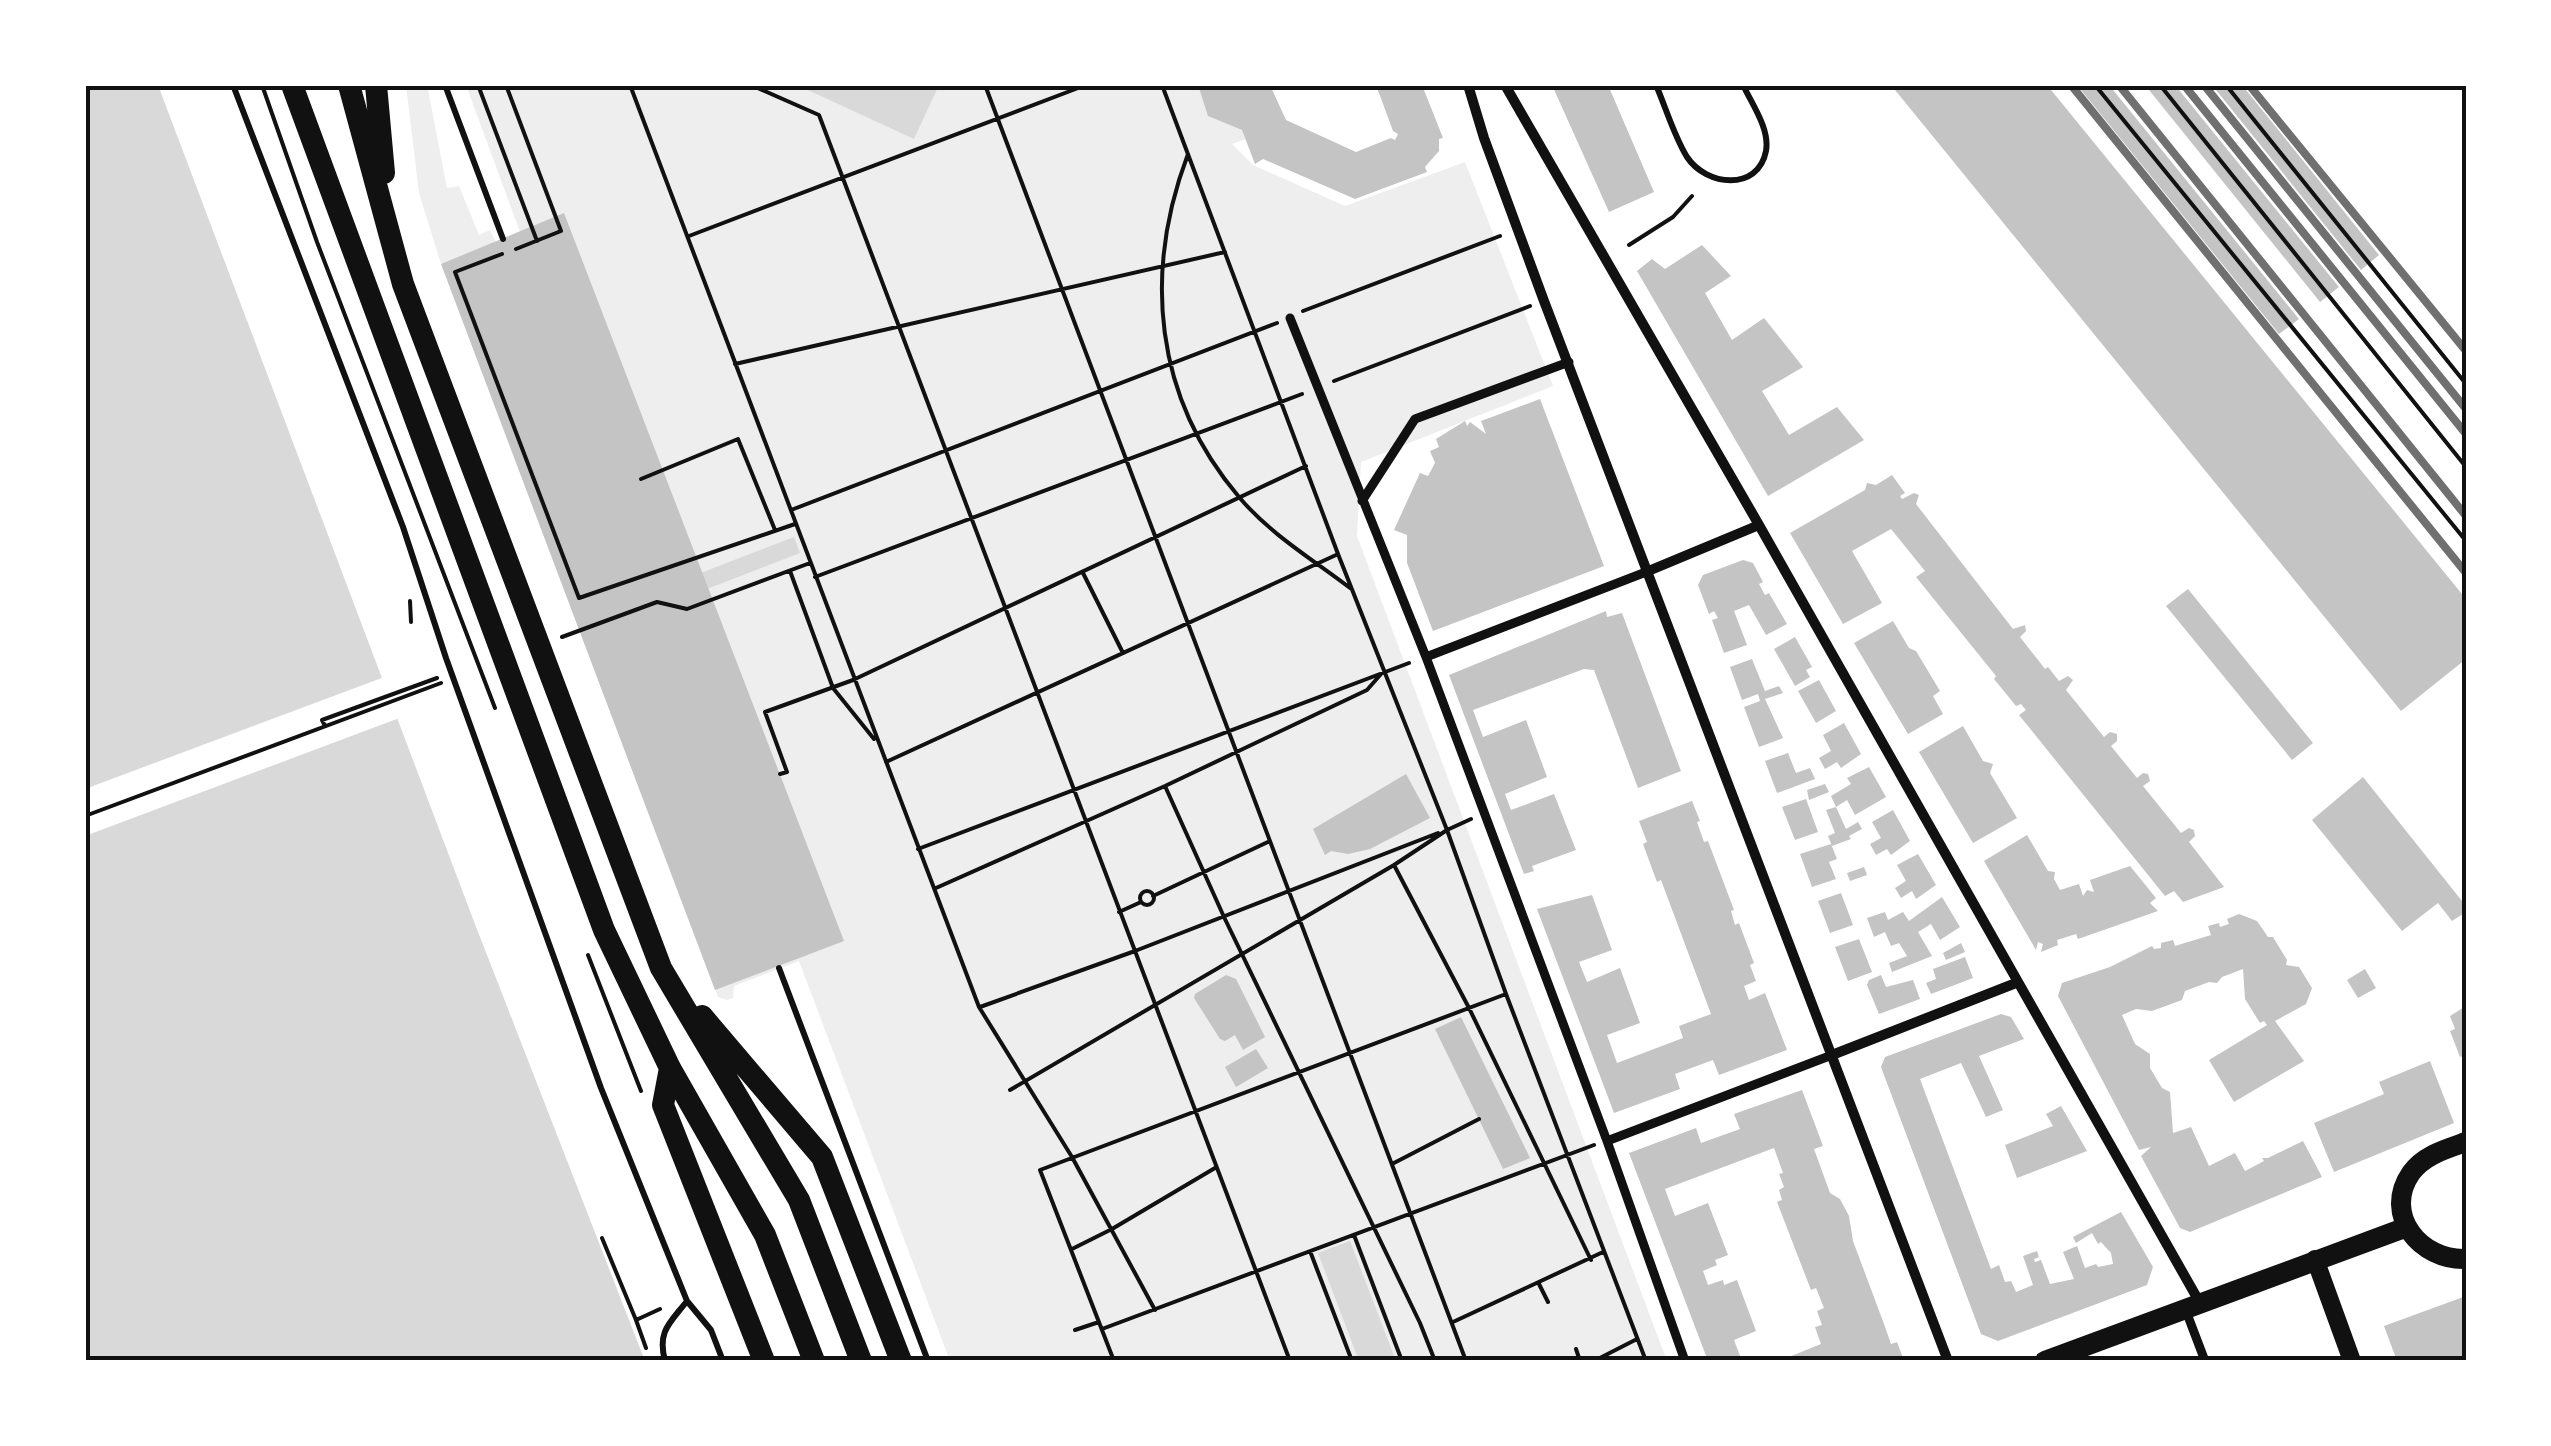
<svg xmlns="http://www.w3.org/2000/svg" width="2551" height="1446" font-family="'Space Grotesk',sans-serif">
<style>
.green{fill:#eee}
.water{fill:#d9d9d9}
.pier{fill:#fff}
.building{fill:#c4c4c4}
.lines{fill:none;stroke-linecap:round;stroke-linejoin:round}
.path{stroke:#111;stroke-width:4}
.service{stroke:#111;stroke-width:6}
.pedestrian{stroke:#111;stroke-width:9}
.minor{stroke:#111;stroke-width:10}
.tertiary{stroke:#111;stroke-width:18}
.secondary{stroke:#111;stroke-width:20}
.primary{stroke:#111;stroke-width:22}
.rail{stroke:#707070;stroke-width:8}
.neatline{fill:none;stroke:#111;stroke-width:4}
</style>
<rect width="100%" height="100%" fill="#fff"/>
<!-- green -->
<path class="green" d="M406,85H427L447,188L459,186L479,235L490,230L496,242L520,232L466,85H1198L1209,116L1242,130L1246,139L1232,144L1253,165L1345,206L1465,162L1553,386L1361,462L1357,536L1667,1361H950L799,961L734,986L733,998L727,1000L718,997L441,264L419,193Z"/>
<!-- water -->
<path class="water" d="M85,85H158L473,919L645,1361H86Z
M797,85H939L914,139Z
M794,537L800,553L699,592L693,576Z
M1350,1241L1396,1361H1359L1318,1253Z"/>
<!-- pier -->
<path class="pier" d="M387,676L402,717L85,836V789Z"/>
<!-- building -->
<path class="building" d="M1198,85H1270L1286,120L1356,152L1391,138L1395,140L1398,134L1393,131L1376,85H1422L1443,138L1439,139V151L1425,167L1427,172L1355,199L1263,159L1255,164L1242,130L1208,116Z
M1552,85H1608L1654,192L1609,212Z
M1891,85H2047L2466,599V659L2401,711Z
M2077,85H2109L2299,319L2279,334Z
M2145,85H2175L2339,287L2320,302Z
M2212,85H2242L2379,255L2361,270Z
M564,213L844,941L715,990L441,264Z
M1702,245L1731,276L1705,293L1732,340L1764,318L1803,367L1762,391L1789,435L1837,407L1864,440L1768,496L1637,271L1652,259L1665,269Z
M1540,399L1604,566L1433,631L1407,563V535L1394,530L1420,473L1428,476L1435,463L1430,451L1439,447L1436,439L1465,421L1467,426L1470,422L1486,434L1481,421Z
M1892,475L1905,493L1900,496L1902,499L1914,493L1919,495L1916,504L2013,629L2025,625L2026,631L2020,637L2045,669L2048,667L2059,681L2068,676L2073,680L2066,690L2104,737L2110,732L2117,734V741L2111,746L2137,778L2143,773L2148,774L2150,781L2143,786L2181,833L2189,828L2194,830L2195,836L2189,842L2224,887L2183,902L2174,891L2165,896L2019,715L2026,710L2021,704L2016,706L1994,679L1996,676L1916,577L1925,571L1891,529L1852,551L1882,603L1843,624L1790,533L1865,490L1867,483L1876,485Z
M1743,560L1753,563L1763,582L1759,584L1765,595L1769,593L1787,624L1766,635L1749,605L1734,611L1747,645L1724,653L1712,620L1718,618L1714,611L1709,614L1698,585L1703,575Z
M2188,589L2313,743L2292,760L2166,606Z
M1606,611L1607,617L1622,613L1681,771L1638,788L1594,670L1584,669L1473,710L1483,737L1526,720L1547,777L1505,794L1511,810L1554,794L1576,850L1532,866L1534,871L1524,874L1449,675Z
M1893,621L1909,648L1916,651L1940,691L1933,696L1943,714L1908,734L1854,643Z
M1795,637L1812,667L1806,670L1810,677L1795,686L1774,649Z
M1752,659L1765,691L1779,686L1783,693L1765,699L1783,738L1759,747L1744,707L1760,701L1758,694L1742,700L1730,667Z
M1819,680L1836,711L1816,723L1798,691Z
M1844,723L1861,754L1841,768L1837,762L1825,769L1819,758L1831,751L1823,735Z
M1963,726L1983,761L1993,764L1990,773L2017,818L1973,843L1919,752Z
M1788,753L1796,773L1810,768L1815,779L1777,793L1765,761Z
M1869,767L1886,797L1855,815L1847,800L1836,807L1831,796L1851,784L1847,778Z
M1406,774L1430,818L1370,849L1348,854L1331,851L1325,855L1313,829Z
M2363,777L2466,906V912L2452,921L2438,903L2402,931L2312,820Z
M1825,784L1829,792L1809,800L1807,790Z
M1806,799L1818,832L1795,840L1782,807Z
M1692,801L1700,821L1697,822L1704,842L1708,841L1734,910L1731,911L1735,925L1739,923L1754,963L1750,965L1756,981L1744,986L1749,1000L1765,993L1787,1050L1719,1075L1713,1060L1675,1074L1680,1089L1614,1113L1537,909L1592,895L1612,950L1579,962L1587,982L1620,968L1640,1023L1607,1035L1617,1063L1683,1038L1679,1026L1711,1014L1661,880L1657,882L1643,844L1647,842L1639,821Z
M1836,807L1846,829L1858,822L1862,829L1849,836L1851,839L1832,846L1828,836L1835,833L1826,810Z
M1893,810L1910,841L1891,855L1887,849L1876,855L1870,844L1881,838L1872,822Z
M2027,835L2048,871L2055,872L2054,879L2060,890L2079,884L2083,896L2087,890L2094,892L2090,880L2130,866L2156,898L2150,903L2158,911L2078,939L2076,934L2057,940L2058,945L2041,952L2043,944L2038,942L2036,950L1984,861Z
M1831,844L1837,859L1829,862L1836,879L1812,887L1800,854Z
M1918,854L1936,885L1916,899L1912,891L1901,898L1895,888L1906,881L1897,865Z
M1864,867L1867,875L1850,881L1847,873Z
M1841,893L1853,925L1830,933L1818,901Z
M1942,897L1960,927L1940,940L1931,924L1918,932L1932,956L1892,972L1889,963L1907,956L1899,943L1891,946L1885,932L1874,937L1867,918L1885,912L1888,920L1903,912L1909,921Z
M2239,914L2257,921L2268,937H2273L2287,960L2286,965L2299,967L2312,988L2306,1004L2275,1021L2304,1061L2234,1102L2209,1060L2267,1025L2264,1021L2260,1023L2245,999L2243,969L2222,977L2217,983L2209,982L2185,991L2182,1000L2152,1011L2136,1009L2122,1015L2135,1044L2150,1054V1068L2162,1088L2170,1092L2173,1133L2191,1127L2209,1166L2235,1153L2245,1171L2264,1161L2262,1158H2268L2303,1141L2322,1177L2190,1232L2180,1228L2141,1156L2151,1147L2139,1150L2058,996L2062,983L2110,967L2152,946L2154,949L2161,948V943L2173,940L2175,946L2211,935L2208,926L2219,923L2220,927L2229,924L2227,919Z
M1859,939L1872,972L1848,981L1835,947Z
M1961,943L1965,952L1946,960L1943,953Z
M1965,957L1973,978L1931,994L1926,983L1936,979L1933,969Z
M2365,969L2376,988L2358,998L2347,980Z
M1226,975L1236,979L1265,1037L1243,1050L1235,1035L1225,1041L1220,1039L1194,998L1195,994Z
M1881,975L1886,987L1913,980L1920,999L1879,1014L1867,985L1869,980Z
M2466,1006V1055L2460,1057L2450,1031L2455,1029L2450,1016Z
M2001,1014L2011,1017L2024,1039L1979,1056L2003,1110L1986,1117L1961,1063L1920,1079L1991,1269L1999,1265L2005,1282L2011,1281L2016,1292L2033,1285L2023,1256L2037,1251L2039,1257L2034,1259L2035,1262L2041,1260L2050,1284L2074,1279L2063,1252L2077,1246L2085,1268L2096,1264L2098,1267L2113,1264L2111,1253L2101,1242L2098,1244L2092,1233L2076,1243L2073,1237L2121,1212L2153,1267L2147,1285L1998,1341L1981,1334L1881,1067L1885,1057Z
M1461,1017L1530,1158L1503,1169L1435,1029Z
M1256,1049L1268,1068L1236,1087L1225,1067Z
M2430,1061L2454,1123L2334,1172L2314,1123L2384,1094L2379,1082Z
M1802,1090L1823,1146L1814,1149L1830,1193L1840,1199L1849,1216L1853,1241L1884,1324L1891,1344L1897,1342L1903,1358L1895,1361H1779L1821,1344L1815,1327L1822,1325L1817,1311L1824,1308L1816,1288L1811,1290L1777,1202L1782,1200L1779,1190L1784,1187L1779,1174L1783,1173L1774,1148L1665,1189L1675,1216L1708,1203L1728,1255L1715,1260L1717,1265L1703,1271L1708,1285L1723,1280L1724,1285L1737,1280L1756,1331L1734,1340L1742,1361H1708L1629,1153L1696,1128L1701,1143L1740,1129L1734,1114Z
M2061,1106L2087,1151L2017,1178L2005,1145L2053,1126L2046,1114Z
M2466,1296V1361H2397L2384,1326Z"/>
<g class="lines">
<!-- path -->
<path class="path" d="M262,85L317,242L495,708
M478,85L537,241
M506,85L561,231L516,249
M630,85L979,1007L1072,1157L1155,1310
M751,85L819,115L1290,1361
M985,85L1466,1361
M1162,85L1338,554L1447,830L1506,994L1646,1361
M2095,85L2466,541
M2160,85L2466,467
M2226,85L2466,384
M1188,154C1143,273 1154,397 1239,497C1270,534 1312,559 1350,588
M689,236L1086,85
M1629,245L1673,217L1692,196
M502,254L455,272L579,598L795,524
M1303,311L1500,236
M735,364L1225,252
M1334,381L1530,306
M641,479L738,439L775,530
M791,510L1277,323
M790,571L833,688L874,739
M1083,573L1123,653
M815,577L1302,394
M410,601L411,622
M562,637L657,602L687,609L810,563
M325,726L322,720L437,678
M886,762L1336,555
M780,774L787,772L765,712L853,680L1306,466
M1165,786L1224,917L1420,1323L1435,1361
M85,816L441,683
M918,849L1409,663
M1394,865L1469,1008L1591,1260
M936,888L1165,786L1367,690L1381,674
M1140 898a7 7 0 1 1 14 0a7 7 0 1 1-14 0Z
M1153,896L1270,841
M1119,912L1141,902
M588,955L641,1091
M980,1007L1135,951L1438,833
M1010,1090L1394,865L1447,830L1471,819
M1392,1164L1479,1119
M1354,1235L1402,1361
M602,1238L636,1320L660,1309
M1072,1249L1112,1229L1215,1168
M1310,1251L1352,1361
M1539,1284L1548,1302
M636,1320L646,1348
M1453,1322L1603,1252
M1102,1329L1594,1145
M1075,1330L1099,1322
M1576,1349L1580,1361
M1114,1361L1040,1170L1506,994
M1594,1361L1637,1339"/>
<!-- service -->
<path class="service" d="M233,85L403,527L446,658L601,1088L687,1301L711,1330L723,1361
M445,85L503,239
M1656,85C1666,108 1674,136 1687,157C1706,186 1758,192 1766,151C1770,129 1752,104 1743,85
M779,968L928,1361
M665,1361C657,1331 670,1323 687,1301"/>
<!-- pedestrian -->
<path class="pedestrian" d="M1290,318L1426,657L1607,1141L1685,1361
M1362,501L1415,419L1569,362
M1426,657L1646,572
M1607,1141L1832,1055
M2186,1311L2205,1361"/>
<!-- minor -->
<path class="minor" d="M1468,85L1484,138L1544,301L1948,1361
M1505,85L1759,525L2200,1303
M1646,572L1759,525
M1832,1055L2016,983"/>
<!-- tertiary -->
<path class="tertiary" d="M2315,1259L2352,1361"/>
<!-- secondary -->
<path class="secondary" d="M2466,1142C2446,1149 2424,1155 2411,1173C2382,1215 2421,1261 2466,1259
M2045,1361L2407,1227"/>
<!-- primary -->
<path class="primary" d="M292,85L604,930L670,1068L765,1235L814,1361
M349,85L403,284L661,968L799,1200L861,1361
M376,85L384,173
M702,1016L822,1157L901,1361
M670,1068L663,1105L764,1361"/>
<!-- rail -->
<path class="rail" d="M2071,85L2466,573
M2119,85L2466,516
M2184,85L2466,434
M2204,85L2466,409
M2249,85L2466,351"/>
</g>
<!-- border -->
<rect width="2551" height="1446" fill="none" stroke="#ffffff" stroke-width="175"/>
<rect x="88" y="88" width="2376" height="1270" class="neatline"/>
</svg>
